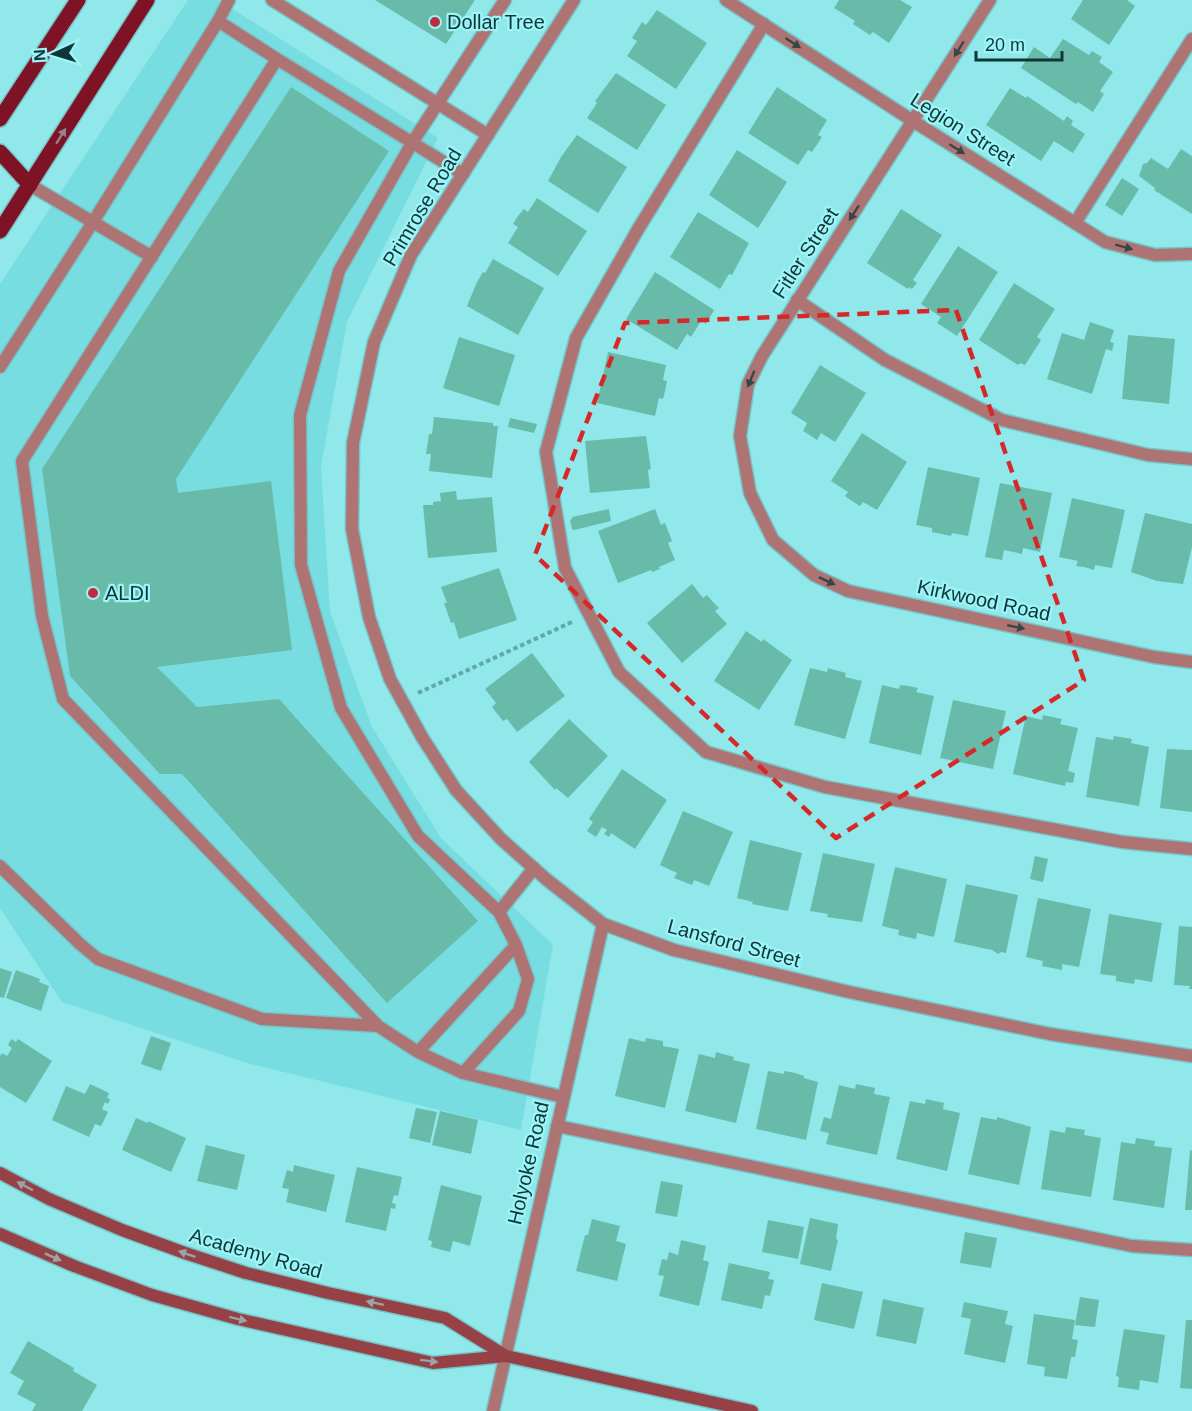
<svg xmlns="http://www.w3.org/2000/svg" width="1192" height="1411" font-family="Helvetica,sans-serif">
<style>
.built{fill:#77dde0}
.building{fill:#68bba9}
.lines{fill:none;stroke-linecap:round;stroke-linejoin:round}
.service-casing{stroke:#76c4c7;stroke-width:15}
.minor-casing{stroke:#76c4c7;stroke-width:15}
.secondary-casing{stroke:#76c4c7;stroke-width:15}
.primary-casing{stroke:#76c4c7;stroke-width:18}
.path{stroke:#61a8aa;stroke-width:4;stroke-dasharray:4.5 3;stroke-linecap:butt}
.service{stroke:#ae7474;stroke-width:12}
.minor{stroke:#ae7474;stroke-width:12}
.secondary{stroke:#954146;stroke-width:12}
.primary{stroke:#7f1326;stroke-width:15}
.oneway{fill:#374646}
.oneway2{fill:#8e848f}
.oneway3{fill:#99a4a8}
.marked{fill:none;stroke:#d62828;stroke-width:4.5;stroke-dasharray:12 8;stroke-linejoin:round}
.poi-dot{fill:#bd2c41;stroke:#9df5f8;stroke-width:2}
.labels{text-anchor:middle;stroke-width:4.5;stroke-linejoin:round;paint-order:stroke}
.poi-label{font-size:20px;fill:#0f3637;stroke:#9df5f8;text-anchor:start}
.street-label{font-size:20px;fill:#0f3637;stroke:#9df5f8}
</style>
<rect width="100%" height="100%" fill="#90e8eb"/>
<!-- built -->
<path class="built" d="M188,0H218L438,138L347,322L321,466L330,612L372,727L441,838L553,945L521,1130L247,1063L62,1002L0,908V284Z"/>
<!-- building -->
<path class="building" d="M375,0H475L446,44Z
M839,0H900L912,7L889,43L873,32L870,35L853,24L855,21L834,8Z
M1083,0H1127L1135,6L1109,45L1071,19Z
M657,10L707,43L676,89L627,56L637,41L632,38L642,22L646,25Z
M1063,39L1089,55L1092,51L1102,57L1099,62L1113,72L1100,91L1104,94L1093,112L1078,102L1076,104L1021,68L1034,47L1050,58Z
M616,73L666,105L637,150L587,118L597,103L595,101Z
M291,87L389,151L176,479L178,493L271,481L292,650L157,667L197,707L279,699L478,921L387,1003L182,774H160L70,676L42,469Z
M777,87L827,120L818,135L822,137L812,152L808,150L798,165L748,133Z
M1010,88L1026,98L1027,96L1064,121L1067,116L1073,121L1071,125L1085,134L1073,153L1054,141L1041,161L986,125Z
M577,135L627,167L598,213L548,181L561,157Z
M1181,149L1192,156V214L1154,190L1155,188L1139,176L1143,164L1147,163L1151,158L1168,169Z
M737,150L787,182L758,228L709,195Z
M1122,178L1139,189L1122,216L1105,205Z
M537,198L587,231L558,276L508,243L518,227L513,224L518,216L524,209L528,212Z
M901,209L942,235L913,280L917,283L912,289L909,287L908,289L867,263Z
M698,212L749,243L732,275L729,274L720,289L670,257Z
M958,246L998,272L957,336L937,323L941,317L921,304Z
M493,259L544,288L518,335L467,306L477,282L483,272L485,273Z
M655,272L714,310L706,324L701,321L691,337L687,334L677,350L626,319Z
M1014,283L1055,309L1037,337L1041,340L1025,365L1020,363L1018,365L979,340Z
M1090,322L1114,330L1110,342L1114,343L1112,351L1106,349L1092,394L1047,379L1062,333L1084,340Z
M1128,335L1175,339L1169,404L1122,399Z
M459,337L515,355L499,406L443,388Z
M608,352L666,365L663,380L667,381L665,391L663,399L659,398L655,416L597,403Z
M820,365L866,393L835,442L821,433L817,440L808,434L803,431L807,423L791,413Z
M434,417L493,423V426H498L492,478L429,471L431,454H426L429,434H432Z
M510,418L537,424L534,433L508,427Z
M862,433L907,462L877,510L863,502L860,506L852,501L845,496L848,492L831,481Z
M646,436L650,463L651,469L648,470L650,488L590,493L585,441Z
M928,467L980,478L968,536L952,533L951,536L932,532V528L916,525Z
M1000,483L1052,493L1040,552L1023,548L1022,554L1004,550L1002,560L985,557Z
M456,491L457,500L492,497L497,552L428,558L423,505H433V502L441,501L440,493Z
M1072,498L1125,510L1112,568L1095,565L1094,570L1084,567L1076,566L1078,561L1059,557Z
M609,509L611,521L574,530L572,529L570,520L572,519V517Z
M655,509L661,525L665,523L672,541L668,543L675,560L659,567L660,569L652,572L651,570L618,583L598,531Z
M1145,513L1192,524V547L1183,584L1157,581L1131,572Z
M499,568L517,620L459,639L454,622L451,623L444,603H447L441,587Z
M692,584L703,598L707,595L713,602L719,608L715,611L727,624L682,663L647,623Z
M746,631L762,642L763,639L792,660L759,710L714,681Z
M532,653L565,696L517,732L507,719L503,721L492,707L496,703L485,689Z
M810,668L827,672L828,668L846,673L845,677L862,681L845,739L794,725Z
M882,685L899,689L900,685L909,686L918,688L916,692L934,696L921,755L869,743Z
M953,700L1006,711L993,769L940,758Z
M1043,715L1062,719L1060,724L1078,728L1068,771L1075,773L1073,783L1066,782L1065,786L1013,774L1026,716L1042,720Z
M569,719L608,756L568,798L556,788L555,790L529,762Z
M1114,736L1132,739L1131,743L1149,747L1139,806L1086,797L1096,737L1113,740Z
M1167,749L1192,750V812L1160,808Z
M622,769L667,800L635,849L611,833L609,837L604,834L607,830L602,827L596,837L587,831L593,822L589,819Z
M683,811L733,832L709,886L694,880L692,885L674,878L677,873L660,865Z
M750,840L802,853L788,911L752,904L753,902L737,898Z
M823,853L875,864L862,922L827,917L828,914L810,911Z
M1035,856L1048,859L1043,882L1030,879Z
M895,867L947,879L934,937L917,933L916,939L898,935L899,930L882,926Z
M966,884L1018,895L1006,953L1001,952L998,954L992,950L954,942Z
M1038,898L1091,909L1079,967L1062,964V970L1042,966L1043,961L1026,957Z
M1109,914L1162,923L1152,982L1135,979L1134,984L1116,981V976L1100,974Z
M1179,926L1192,927V989H1189L1190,986L1174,985Z
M0,968L12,972L4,998L0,997Z
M16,970L40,979L39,982L49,986L41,1011L6,998Z
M151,1036L171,1043L161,1071L141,1064Z
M629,1038L645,1042L646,1038L663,1041V1046L679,1049L665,1108L615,1096Z
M11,1039L16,1042L18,1039L52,1061L26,1103L0,1087V1056L2,1053L7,1056L12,1048L8,1045Z
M716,1052L734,1057L733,1060L750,1064L736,1123L685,1111L699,1054L715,1058Z
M768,1071L784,1074V1071L795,1073L804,1076V1078L818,1082L806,1140L756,1129Z
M90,1084L109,1093L107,1098L110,1099L108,1104L105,1102L102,1109L108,1112L101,1126L95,1124L89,1137L52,1120L66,1086L85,1094Z
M856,1084L875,1088L874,1094L890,1097L877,1155L826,1144L829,1133L820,1131L824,1117L831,1119L839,1085L855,1089Z
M926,1099L944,1103L943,1109L960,1113L947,1171L896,1159L910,1101L925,1104Z
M416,1108L437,1112L430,1143L409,1138Z
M440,1111L478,1120L471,1154L432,1145Z
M981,1117L997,1120V1117L1031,1127L1019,1185L968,1174Z
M136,1118L148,1123V1121L186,1138L171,1172L122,1150Z
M1066,1127L1085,1130L1084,1135L1101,1138L1091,1197L1041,1189L1050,1130L1065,1133Z
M1136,1138L1155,1141L1154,1146L1172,1148L1164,1208L1113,1200L1121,1142L1135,1144Z
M206,1145L245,1155L237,1190L197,1181Z
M1190,1150L1192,1151V1210H1185Z
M294,1165L335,1175L326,1212L286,1202L289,1189L282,1188L287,1170L293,1172Z
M357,1167L402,1177L398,1196L394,1195L392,1203L396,1204L395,1209L391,1208L386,1231L345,1222Z
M661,1181L683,1185L677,1217L655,1213Z
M441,1185L482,1196L470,1246L453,1241L450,1252L431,1247L432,1241L428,1240Z
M810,1218L838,1224L836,1239L838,1240L831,1271L800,1264Z
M592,1219L620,1226L616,1241L626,1244L617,1281L576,1271L585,1235H588Z
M768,1220L804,1227L798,1259L762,1252Z
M965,1232L997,1238L991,1268L960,1263Z
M681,1240L706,1246L703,1260L709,1262L699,1306L659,1296L664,1276L658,1275L662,1259L667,1260L669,1252L678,1255Z
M729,1263L770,1272L768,1279L774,1280L770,1296L765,1295L762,1309L721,1300Z
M822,1283L863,1292L854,1329L814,1320Z
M1080,1297L1099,1300L1095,1327L1075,1325Z
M883,1299L924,1308L916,1344L876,1336Z
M964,1302L1008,1311L1005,1324L1013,1326L1005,1363L964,1354L971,1319L961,1317Z
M1034,1314L1075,1320L1072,1339L1078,1340L1075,1357H1071L1067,1379L1044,1376L1045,1367L1027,1364Z
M1186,1320H1192V1389L1180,1388Z
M1124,1329L1165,1335L1158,1383L1140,1380L1139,1390L1118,1387L1119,1377L1116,1376Z
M28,1341L74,1368L73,1371L97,1385L82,1411H32L36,1404L17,1394L24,1381L10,1373Z"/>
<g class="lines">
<!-- service casing -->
<g class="service-casing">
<path id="service" d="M272,0L488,135
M218,21L229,0
M764,24L637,231L576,338L546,452L565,568L619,672L706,752L825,787L1122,842L1192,849
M277,59L463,174
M30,185L152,257
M1075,223L1192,39
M797,300L885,360L1002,420L1148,455L1192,459
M0,367L93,222L218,21L277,59L22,461L42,616L63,699L378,1026L418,1052L463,1073L563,1097
M0,866L80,944L98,959L262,1019L378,1026
M499,912L418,836L341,708L301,565L300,415L339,271L412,143L505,0
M418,1052L516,945L499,912L534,868
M463,1073L519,1011L528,979L516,945
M557,1126L1132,1246L1192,1250"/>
</g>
<!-- minor casing -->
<g class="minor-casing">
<path id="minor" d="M574,0L411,255L374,342L353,443L352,529L369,617L390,679L422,737L456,790L501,839L546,879L603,924L674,950L849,992L1050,1034L1192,1056
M726,0L913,121L1105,242L1155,255L1192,254
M990,0L762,356L748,384L740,436L750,493L773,540L814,575L848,591L1154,657L1192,662
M493,1411L603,924"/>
</g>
<!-- secondary casing -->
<g class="secondary-casing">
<path id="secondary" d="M0,1173L49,1199L122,1230L185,1253L246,1273L328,1293L445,1318L506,1356
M0,1234L74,1266L152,1295L238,1319L433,1363L506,1356L752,1411"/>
</g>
<!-- primary casing -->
<g class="primary-casing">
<path id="primary" d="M0,119L78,0
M0,152L30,185
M0,231L147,0"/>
</g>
<!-- path -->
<path class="path" d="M418,693L572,622"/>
<!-- service -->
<use href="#service" class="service"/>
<!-- minor -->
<use href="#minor" class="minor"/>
<!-- secondary -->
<use href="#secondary" class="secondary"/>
<!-- primary -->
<use href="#primary" class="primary"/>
</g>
<!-- one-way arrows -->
<defs><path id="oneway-solid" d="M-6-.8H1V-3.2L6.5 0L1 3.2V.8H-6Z" transform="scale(1.5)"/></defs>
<g class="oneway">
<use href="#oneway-solid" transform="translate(793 43) rotate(33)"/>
<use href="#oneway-solid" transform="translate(959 49) rotate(122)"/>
<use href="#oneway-solid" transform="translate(957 149) rotate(32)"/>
<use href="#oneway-solid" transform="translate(854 213) rotate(123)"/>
<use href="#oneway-solid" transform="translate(1124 247) rotate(15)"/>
<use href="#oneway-solid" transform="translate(751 379) rotate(112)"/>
<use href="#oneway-solid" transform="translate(827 581) rotate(25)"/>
<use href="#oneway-solid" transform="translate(1016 627) rotate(12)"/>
</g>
<use class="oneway2" href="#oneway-solid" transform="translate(61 136) rotate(-58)"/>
<g class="oneway3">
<use href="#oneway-solid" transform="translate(25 1186) rotate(-152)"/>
<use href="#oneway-solid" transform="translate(187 1254) rotate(-161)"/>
<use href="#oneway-solid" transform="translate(53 1257) rotate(24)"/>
<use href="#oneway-solid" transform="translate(375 1303) rotate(-168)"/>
<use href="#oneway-solid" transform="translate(238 1319) rotate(14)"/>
<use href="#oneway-solid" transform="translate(429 1361) rotate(7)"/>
</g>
<!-- marked area -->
<path class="marked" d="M956,310L1084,680L836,838L535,555L625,323Z"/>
<!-- markers -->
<g class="poi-dot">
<circle cx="435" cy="22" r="6"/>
<circle cx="93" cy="593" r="6"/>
</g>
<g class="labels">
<!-- poi labels -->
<g class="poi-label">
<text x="447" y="29">Dollar Tree</text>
<text x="105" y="600">ALDI</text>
</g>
<!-- street labels -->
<g class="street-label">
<text transform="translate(963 129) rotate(32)" y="7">Legion Street</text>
<text transform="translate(422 207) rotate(-59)" y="7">Primrose Road</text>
<text transform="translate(805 253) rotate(-57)" y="7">Fitler Street</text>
<text transform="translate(984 600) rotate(12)" y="7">Kirkwood Road</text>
<text transform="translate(734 943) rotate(15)" y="7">Lansford Street</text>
<text transform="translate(528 1163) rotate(-77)" y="7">Holyoke Road</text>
<text transform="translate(256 1253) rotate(16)" y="7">Academy Road</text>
</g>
</g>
<!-- north arrow -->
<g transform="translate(54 54) rotate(266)" stroke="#9df5f8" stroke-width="4.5" paint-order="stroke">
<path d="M0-4.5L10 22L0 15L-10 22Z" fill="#0f3637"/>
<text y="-9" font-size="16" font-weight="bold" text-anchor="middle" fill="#0f3637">N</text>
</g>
<!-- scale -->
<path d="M976 51v9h86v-9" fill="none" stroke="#0f3637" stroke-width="3"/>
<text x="985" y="51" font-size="18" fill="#0f3637" stroke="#9df5f8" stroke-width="4.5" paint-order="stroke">20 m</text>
</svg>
